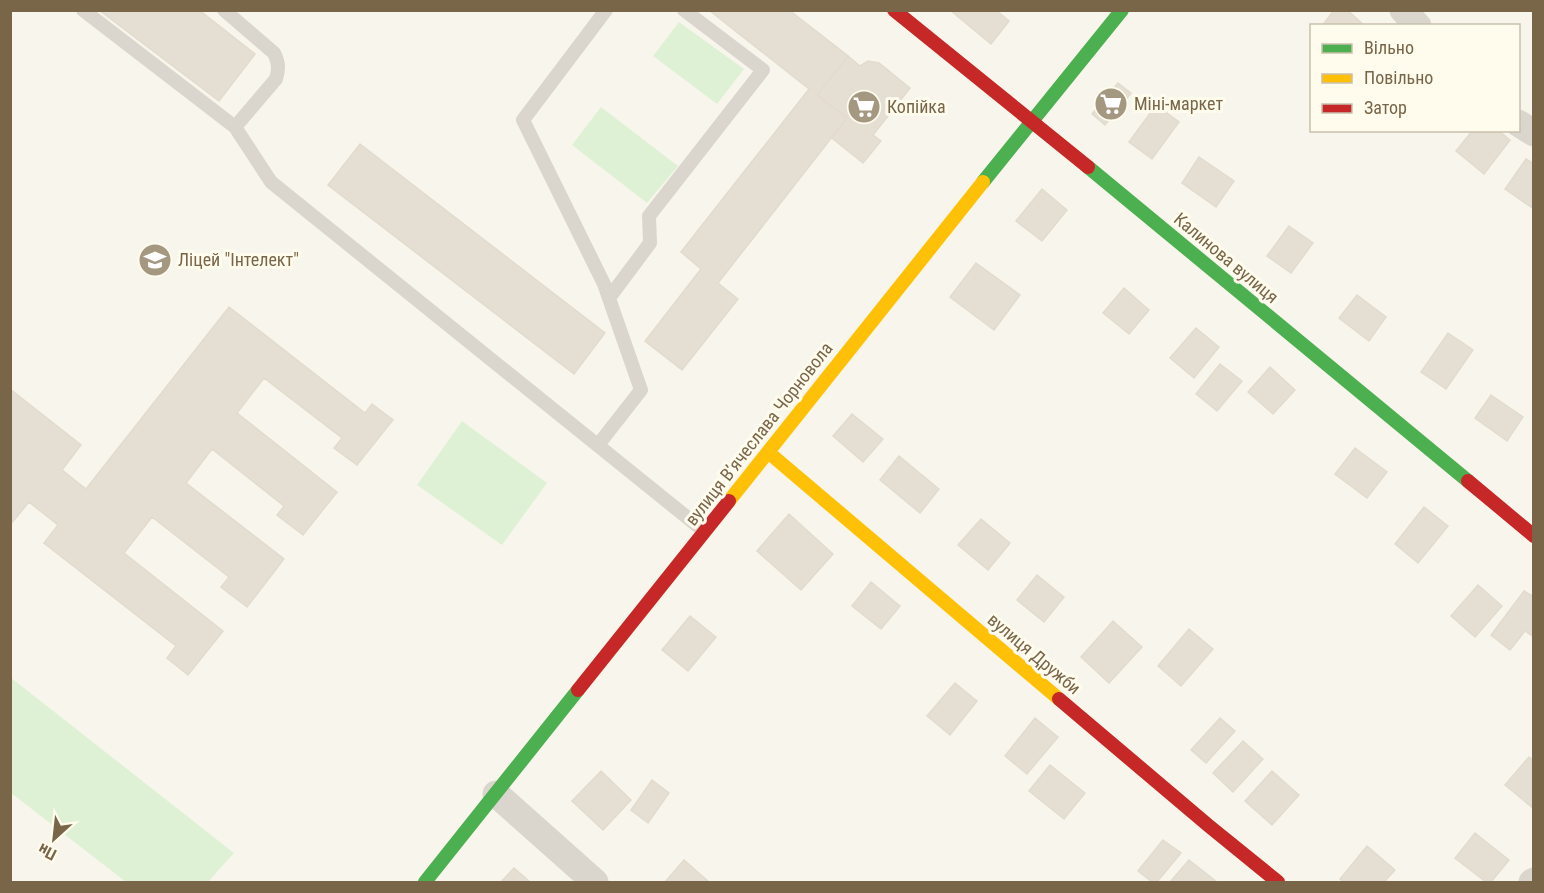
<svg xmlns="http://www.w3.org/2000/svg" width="1544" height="893" font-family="'Roboto Condensed',sans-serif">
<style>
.green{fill:#dff1d5}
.building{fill:#e5dfd3;stroke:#e2dbcd;stroke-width:1.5}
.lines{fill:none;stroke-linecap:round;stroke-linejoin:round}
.lane{stroke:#dbd6cd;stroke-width:14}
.street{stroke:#dbd6cd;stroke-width:27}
.fast{stroke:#4caf50;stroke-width:14}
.slow{stroke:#ffc107;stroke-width:14}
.jam{stroke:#c62828;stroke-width:14}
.labels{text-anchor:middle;stroke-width:6;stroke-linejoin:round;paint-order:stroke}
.poi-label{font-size:18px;fill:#796548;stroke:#fffcee;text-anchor:start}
.street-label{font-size:18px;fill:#796548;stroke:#fffcee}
</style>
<rect width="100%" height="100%" fill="#f8f6ec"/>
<!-- green -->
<path class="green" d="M679,22L744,69L717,104L653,56Z
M601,107L678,166L647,203L572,145Z
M462,421L547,483L502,545L417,485Z
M10,677L234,853L208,882H126L11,793Z"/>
<!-- building -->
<path class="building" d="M99,10H199L255,54L219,101Z
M709,10H789L848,56L817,95L847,118L718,283L738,299L682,370L645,341L701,269L681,252L809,89Z
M950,10H996L1009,21L991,44Z
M1334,10H1347L1365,26H1322Z
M848,56L860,66L868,61L879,63L910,88L873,135L881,141L863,163L832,138L847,118L817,95Z
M1118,83L1131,93L1105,125L1092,114Z
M1156,105L1179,122L1152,159L1129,142Z
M1473,130H1498L1510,140L1484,174L1456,151Z
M360,144L605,333L574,374L328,185Z
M1199,157L1234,181L1216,207L1182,183Z
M1526,159L1534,164V209L1505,189Z
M1042,189L1067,210L1042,241L1016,221Z
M1289,226L1313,243L1291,273L1267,256Z
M976,263L1020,295L994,330L950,297Z
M1124,288L1149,310L1129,334L1103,313Z
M1357,295L1386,317L1369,341L1339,318Z
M229,307L365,413L372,404L393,420L357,465L334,448L342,438L264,378L237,413L337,492L303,535L277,515L284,506L212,449L186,483L284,559L247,607L221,587L229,577L152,517L124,553L223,631L188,675L167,658L176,646L44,543L58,525L29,502L10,525V389L81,445L62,470L86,489Z
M1196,328L1219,347L1194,378L1170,358Z
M1448,333L1473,350L1446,389L1421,372Z
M1220,364L1242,381L1217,411L1196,394Z
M1270,367L1295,390L1273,414L1248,392Z
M1491,395L1523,417L1507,441L1475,418Z
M852,414L883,439L863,462L833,436Z
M1355,448L1387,472L1367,498L1335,474Z
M899,456L939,489L920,513L880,480Z
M1424,507L1448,526L1418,563L1395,544Z
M789,514L833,554L801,590L757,551Z
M981,519L1010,543L988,570L958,545Z
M1037,575L1064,597L1044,622L1017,600Z
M871,582L900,606L881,629L852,606Z
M1478,585L1502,606L1475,637L1451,616Z
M1524,591L1534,597V637L1525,631L1510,650L1491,635Z
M690,616L716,637L688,671L662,650Z
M1113,621L1142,647L1109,683L1081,657Z
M1189,629L1213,649L1181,686L1158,666Z
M955,683L977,701L950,735L927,716Z
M1035,718L1058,737L1027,774L1005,756Z
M1220,718L1235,731L1206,763L1191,750Z
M1243,741L1263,759L1233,792L1213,773Z
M1529,757L1534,761V809L1505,785Z
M1050,765L1085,793L1064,819L1029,791Z
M601,771L631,800L603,830L572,801Z
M1272,771L1299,795L1272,825L1245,801Z
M652,780L669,793L648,823L631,810Z
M1475,833L1509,860L1491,882H1486L1455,858Z
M1163,840L1181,853L1157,882H1152L1138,871Z
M1367,846L1395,870L1384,882H1344L1340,879Z
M684,860L709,882H665Z
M1189,860L1217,882H1170Z
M514,868L530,882H501Z"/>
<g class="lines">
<!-- lane -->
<path class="lane" d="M83,10L235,127L271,182L704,531
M224,10L274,53C279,63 279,69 276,79L235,127
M609,298L650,243L649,216L763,70L684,10
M598,445L641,390L604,284L523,120L606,10"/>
<!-- street -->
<path class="street" d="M1403,10L1418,26
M1518,123L1534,133
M496,794L595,882
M1532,882L1534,881"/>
<!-- fast -->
<path class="fast" d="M1088,167L1468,481
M983,182L1122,10
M425,882L578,690"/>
<!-- slow -->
<path class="slow" d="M768,452L1059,699
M729,501L983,182"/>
<!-- jam -->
<path class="jam" d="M894,10L1088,167
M1468,481L1534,536
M578,690L729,501
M1059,699L1209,826L1278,882"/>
</g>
<!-- icons -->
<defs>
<g id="supermarket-disc" transform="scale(1.725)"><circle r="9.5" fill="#a59881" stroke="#fffcee"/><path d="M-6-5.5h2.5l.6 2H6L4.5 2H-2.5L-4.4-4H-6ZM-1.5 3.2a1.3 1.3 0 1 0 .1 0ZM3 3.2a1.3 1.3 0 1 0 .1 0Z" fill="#fff"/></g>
<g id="school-disc" transform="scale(1.725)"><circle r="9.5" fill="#a59881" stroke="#fffcee"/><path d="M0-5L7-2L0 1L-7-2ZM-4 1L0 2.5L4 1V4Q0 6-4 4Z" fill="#fff"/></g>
</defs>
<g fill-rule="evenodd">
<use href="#supermarket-disc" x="1111" y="104"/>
<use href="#supermarket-disc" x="864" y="107"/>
<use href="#school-disc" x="155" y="260"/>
</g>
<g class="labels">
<!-- poi labels -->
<g class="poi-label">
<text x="1134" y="110">Міні-маркет</text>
<text x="887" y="113">Копійка</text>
<text x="178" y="266">Ліцей "Інтелект"</text>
</g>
<!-- street labels -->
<g class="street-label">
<text transform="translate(1226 258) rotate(40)" y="6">Калинова вулиця</text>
<text transform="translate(759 434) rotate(-52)" y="6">вулиця Вʼячеслава Чорновола</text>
<text transform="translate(1034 654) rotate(40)" y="6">вулиця Дружби</text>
</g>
</g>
<!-- border -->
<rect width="1544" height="893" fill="none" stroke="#796548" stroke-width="24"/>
<!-- legend -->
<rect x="1310" y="24" width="210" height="108" fill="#fffcee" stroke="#c9c0ac" stroke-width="1.5"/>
<rect x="1322" y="44" width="30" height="9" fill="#4caf50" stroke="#c9c0ac" stroke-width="1.5"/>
<text x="1364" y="54" font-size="18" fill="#796548">Вільно</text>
<rect x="1322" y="74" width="30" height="9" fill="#ffc107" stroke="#c9c0ac" stroke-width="1.5"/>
<text x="1364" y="84" font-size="18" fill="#796548">Повільно</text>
<rect x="1322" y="104" width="30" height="9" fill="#c62828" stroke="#c9c0ac" stroke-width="1.5"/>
<text x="1364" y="114" font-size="18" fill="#796548">Затор</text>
<!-- north arrow -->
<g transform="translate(54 839) rotate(207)" stroke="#fffcee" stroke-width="4.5" paint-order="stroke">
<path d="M0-4.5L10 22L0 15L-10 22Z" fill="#796548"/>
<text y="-9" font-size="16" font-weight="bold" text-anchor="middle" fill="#796548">Пн</text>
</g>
</svg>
